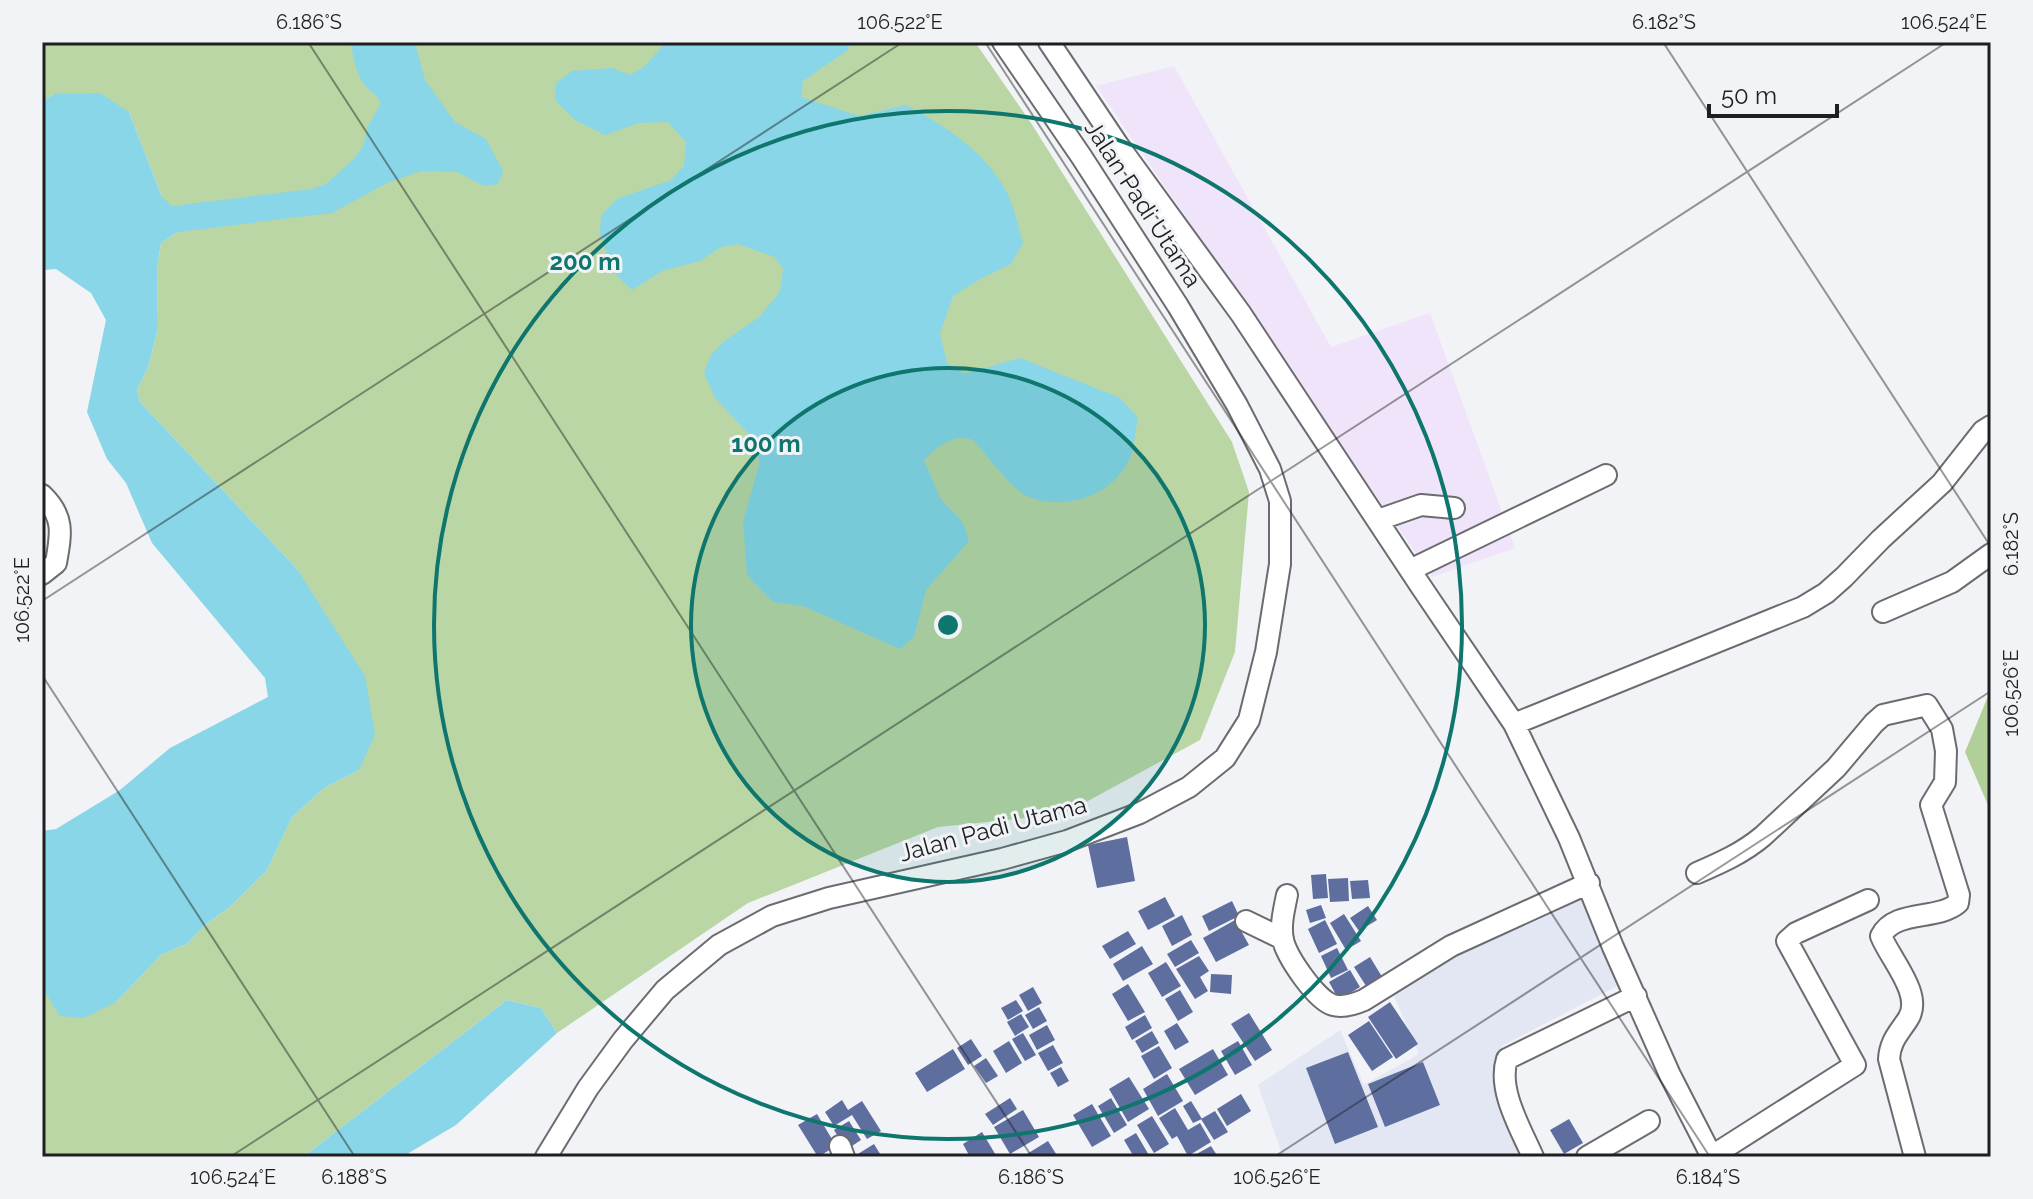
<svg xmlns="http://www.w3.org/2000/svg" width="2033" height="1199" font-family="Raleway,sans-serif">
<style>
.commercial{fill:#efe4f9}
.built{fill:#e3e7f3}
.green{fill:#bad6a5}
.forest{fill:#b1cf99}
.water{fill:#88d6e7}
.building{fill:#5e6e9f}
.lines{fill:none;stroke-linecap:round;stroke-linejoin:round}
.minor-casing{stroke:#6b6c70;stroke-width:24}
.minor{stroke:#fff;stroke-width:20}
.ticks{fill:none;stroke:#1e1f20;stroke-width:2;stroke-opacity:0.45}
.ring{fill:none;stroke:#0f766e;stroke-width:4}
.labels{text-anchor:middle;stroke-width:6;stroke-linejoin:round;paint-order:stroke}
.street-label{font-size:24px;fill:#1e1f20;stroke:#f1f3f7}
.centre{fill:#0f766e;stroke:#f1f3f7;stroke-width:4}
.ring-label{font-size:24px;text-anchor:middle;font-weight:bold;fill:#0f766e;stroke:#f1f3f7;stroke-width:6;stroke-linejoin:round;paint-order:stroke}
.neatline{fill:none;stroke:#1e1f20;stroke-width:3}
.ticks-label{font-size:20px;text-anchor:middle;fill:#1e1f20}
</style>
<rect width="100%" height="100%" fill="#f1f3f7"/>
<!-- commercial -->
<path class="commercial" d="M1174,66L1331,347L1430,313L1515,548L1432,577L1096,86Z"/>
<!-- built -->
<path class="built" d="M1584,880L1625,982L1502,1046L1541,1157H1283L1258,1085L1340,1030L1364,1085L1419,1054L1393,994Z"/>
<!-- green -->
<path class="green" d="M42,42H975L1031,123L1232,442L1249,492L1235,652L1200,740L1064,814L938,827L748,903L557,1033L541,1008L507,1000L303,1157H42V979L45,992L116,1002L161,955L188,943L205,925L231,906L267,870L292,817L324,788L359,770L297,569L140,402L137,389L148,368L158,328L157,269L161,243L178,232L162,197L129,112L54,94L42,101Z"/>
<!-- forest -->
<path class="forest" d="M1991,689V812L1965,752Z"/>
<!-- water -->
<path class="water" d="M351,42H413L416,46L425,80L455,122L486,139L503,171L498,184L484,186L457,172L421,171L387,183L332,213L178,232L161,243L157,269L158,328L148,368L137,389L140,402L297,569L365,676L375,735L359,770L324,788L292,817L267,870L231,906L205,925L188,943L161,955L116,1002L84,1018L60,1016L45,992L42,979V831L56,829L120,790L170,748L268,697L265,678L152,543L126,483L107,459L87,412L106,320L91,293L56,269L42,270V101L54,94L100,93L129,112L162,197L172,206L311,189L326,184L354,159L364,144L368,126L381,103C377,95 373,94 367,88C356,76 353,57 351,42Z
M666,42H850L848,50L803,81L801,97L859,116L906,105C943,125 979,147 1002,184C1012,198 1018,225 1023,243L1011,264L980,279L953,296L940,334L947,363L964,374L1020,358L1120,398L1138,418C1135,431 1135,448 1129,460C1111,498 1060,513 1023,494C1012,488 983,451 973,440C952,433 939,446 924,460L940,498L963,523L969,541L926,590L914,637L900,649L803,606L773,602L747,575L743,522L760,461L746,431L715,398L704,373L711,355L722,343L759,317L780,292L783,269L775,257L738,244L721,247L700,261L662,271L632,290L613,272L600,233L601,216L617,199L671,180L684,166L686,142L668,122L639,123L605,135L575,120L555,100L556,83L572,71L612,68L630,75L645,66Z
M507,1000L541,1008L557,1033L456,1125L402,1157H303Z"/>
<!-- building -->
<path class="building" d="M1127,837L1135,881L1097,888L1088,845Z
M1326,874L1328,898L1313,899L1311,875Z
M1348,878L1349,901L1330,902L1328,879Z
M1368,880L1370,898L1352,899L1350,881Z
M1165,897L1175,916L1148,930L1138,911Z
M1232,901L1239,916L1209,931L1202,916Z
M1321,905L1326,918L1310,923L1306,910Z
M1368,906L1377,920L1359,931L1350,918Z
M1344,914L1361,941L1346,950L1330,923Z
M1182,915L1192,935L1172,946L1162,926Z
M1235,920L1249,945L1216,962L1203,938Z
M1325,920L1337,944L1319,953L1308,929Z
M1128,931L1136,944L1110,959L1102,946Z
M1191,940L1199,953L1175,967L1167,954Z
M1142,946L1153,964L1123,981L1113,964Z
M1337,948L1348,970L1331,978L1321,956Z
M1199,956L1209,971L1200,977L1208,991L1195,999L1176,969Z
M1370,957L1384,980L1368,989L1354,967Z
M1166,962L1181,986L1162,997L1148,973Z
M1350,970L1360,987L1339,1000L1329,982Z
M1211,974L1232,975L1231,994L1210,992Z
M1128,984L1145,1012L1128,1021L1112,994Z
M1033,987L1042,1003L1028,1011L1019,995Z
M1180,990L1193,1012L1178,1021L1165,999Z
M1016,1000L1023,1011L1008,1020L1001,1008Z
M1390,1002L1418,1044L1396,1059L1368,1017Z
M1039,1007L1047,1021L1033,1029L1025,1015Z
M1249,1013L1272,1050L1255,1061L1231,1024Z
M1021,1014L1029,1027L1015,1036L1007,1022Z
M1145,1015L1152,1028L1132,1040L1125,1027Z
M1369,1021L1393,1057L1372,1071L1348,1035Z
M1177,1023L1189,1042L1175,1050L1164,1031Z
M1047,1025L1055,1040L1037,1050L1029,1035Z
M1152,1031L1159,1043L1142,1053L1135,1041Z
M1023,1033L1036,1055L1025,1061L1012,1039Z
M971,1039L982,1056L968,1065L957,1048Z
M1009,1041L1022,1063L1006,1073L993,1051Z
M1238,1041L1252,1065L1235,1075L1221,1051Z
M1053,1045L1063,1063L1048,1071L1038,1053Z
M1159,1046L1172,1068L1154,1079L1141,1056Z
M953,1049L965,1069L927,1092L915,1073Z
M1213,1049L1228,1075L1195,1095L1179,1069Z
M1348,1052L1378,1127L1335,1144L1306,1068Z
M986,1058L998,1076L986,1083L974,1066Z
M1423,1062L1440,1105L1385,1127L1368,1084Z
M1061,1067L1069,1081L1058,1087L1050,1073Z
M1167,1074L1183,1101L1158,1116L1143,1089Z
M1129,1077L1149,1109L1128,1122L1109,1089Z
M1241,1094L1251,1111L1227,1126L1217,1109Z
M1010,1098L1017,1109L993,1125L985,1114Z
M1111,1098L1127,1125L1114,1133L1098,1106Z
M842,1100L848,1110L862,1101L881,1131L867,1139L852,1115L834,1126L825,1112Z
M1191,1101L1202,1119L1193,1123L1183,1106Z
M1092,1104L1111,1136L1092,1147L1073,1115Z
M1175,1108L1188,1130L1200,1123L1211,1142L1188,1156L1177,1136L1172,1139L1159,1118Z
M1023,1110L1039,1137L1010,1154L994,1127Z
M1215,1111L1228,1132L1214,1140L1201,1119Z
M817,1114L836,1146L818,1157L798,1125Z
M1152,1116L1169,1144L1154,1153L1137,1125Z
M1569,1119L1583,1143L1564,1154L1550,1130Z
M849,1121L861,1140L846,1150L834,1130Z
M982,1132L997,1157H970L963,1144Z
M1136,1133L1150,1157H1134L1124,1140Z
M1048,1141L1058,1157H1022Z
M874,1144L882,1157H853Z
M1211,1146L1218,1157H1191Z"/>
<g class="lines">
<!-- minor casing -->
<g class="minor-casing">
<path id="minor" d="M1049,42L1118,145L1241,314L1420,585L1514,724L1569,838L1613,947L1670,1075L1712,1157
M42,495C65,517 61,534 56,563L42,574
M1378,520L1421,505L1454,508
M1410,570L1606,475
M1883,612L1952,582L1991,554
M1514,724L1803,607L1826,593L1844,577L1881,539L1942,483L1983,431L1991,426
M1697,873C1720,863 1743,853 1763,836L1836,768L1874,723L1883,715L1927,705L1942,729L1946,751L1945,782L1931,805L1959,895L1958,903C1937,921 1895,909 1881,936C1890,959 1924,995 1908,1019C1899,1033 1890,1041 1889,1059L1915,1157
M1287,895C1284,910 1280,925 1283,940C1287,957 1316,1000 1333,1005C1344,1008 1355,1004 1364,1000L1451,946L1589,883
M1246,921L1283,939
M840,1146L844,1157
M1712,1156L1855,1065L1787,941L1796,933L1868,900
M546,1157L588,1088L623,1040L665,990L719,945L772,916L829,898L1002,859L1067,841L1140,813L1189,787L1225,758L1249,720L1266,652L1280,564V501L1270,469L1237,405L1178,306L1081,156L1003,42
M1533,1157C1521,1129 1497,1090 1507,1059L1636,996
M1587,1157L1649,1121"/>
</g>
<!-- minor -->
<use href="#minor" class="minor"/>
</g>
<!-- ticks -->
<path class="ticks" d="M308,42L1032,1157M985,42L1710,1157M1663,42L1991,547M42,601L903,42M42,675L355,1157M230,1157L1947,42M1274,1157L1991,691"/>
<!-- distance rings -->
<circle cx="948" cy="625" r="257" fill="#0f766e" fill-opacity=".12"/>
<g class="ring">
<circle cx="948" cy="625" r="257"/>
<circle cx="948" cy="625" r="514"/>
</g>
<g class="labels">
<!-- street labels -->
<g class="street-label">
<text transform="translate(1143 204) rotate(57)" y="8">Jalan Padi Utama</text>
<text transform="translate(993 829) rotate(-15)" y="8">Jalan Padi Utama</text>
</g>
</g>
<circle cx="948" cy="625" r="12" class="centre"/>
<g class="ring-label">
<text x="585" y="270">200 m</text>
<text x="766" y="452">100 m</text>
</g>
<!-- border -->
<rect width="2033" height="1199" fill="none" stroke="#f1f3f7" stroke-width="88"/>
<!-- scale -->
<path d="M1709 104v12h128v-12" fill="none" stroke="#1e1f20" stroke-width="4"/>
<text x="1721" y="104" font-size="24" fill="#1e1f20" stroke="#f1f3f7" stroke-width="6" paint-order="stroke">50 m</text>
<rect x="44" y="44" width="1945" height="1111" class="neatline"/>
<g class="ticks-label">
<text x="309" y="29">6.186°S</text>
<text x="900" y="29">106.522°E</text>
<text x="1664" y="29">6.182°S</text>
<text x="1944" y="29">106.524°E</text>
<text transform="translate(2011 544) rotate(-90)" y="7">6.182°S</text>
<text transform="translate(22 600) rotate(-90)" y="7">106.522°E</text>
<text transform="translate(2011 693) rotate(-90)" y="7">106.526°E</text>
<text x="233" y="1184">106.524°E</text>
<text x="354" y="1184">6.188°S</text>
<text x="1031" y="1184">6.186°S</text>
<text x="1277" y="1184">106.526°E</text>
<text x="1708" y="1184">6.184°S</text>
</g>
</svg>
